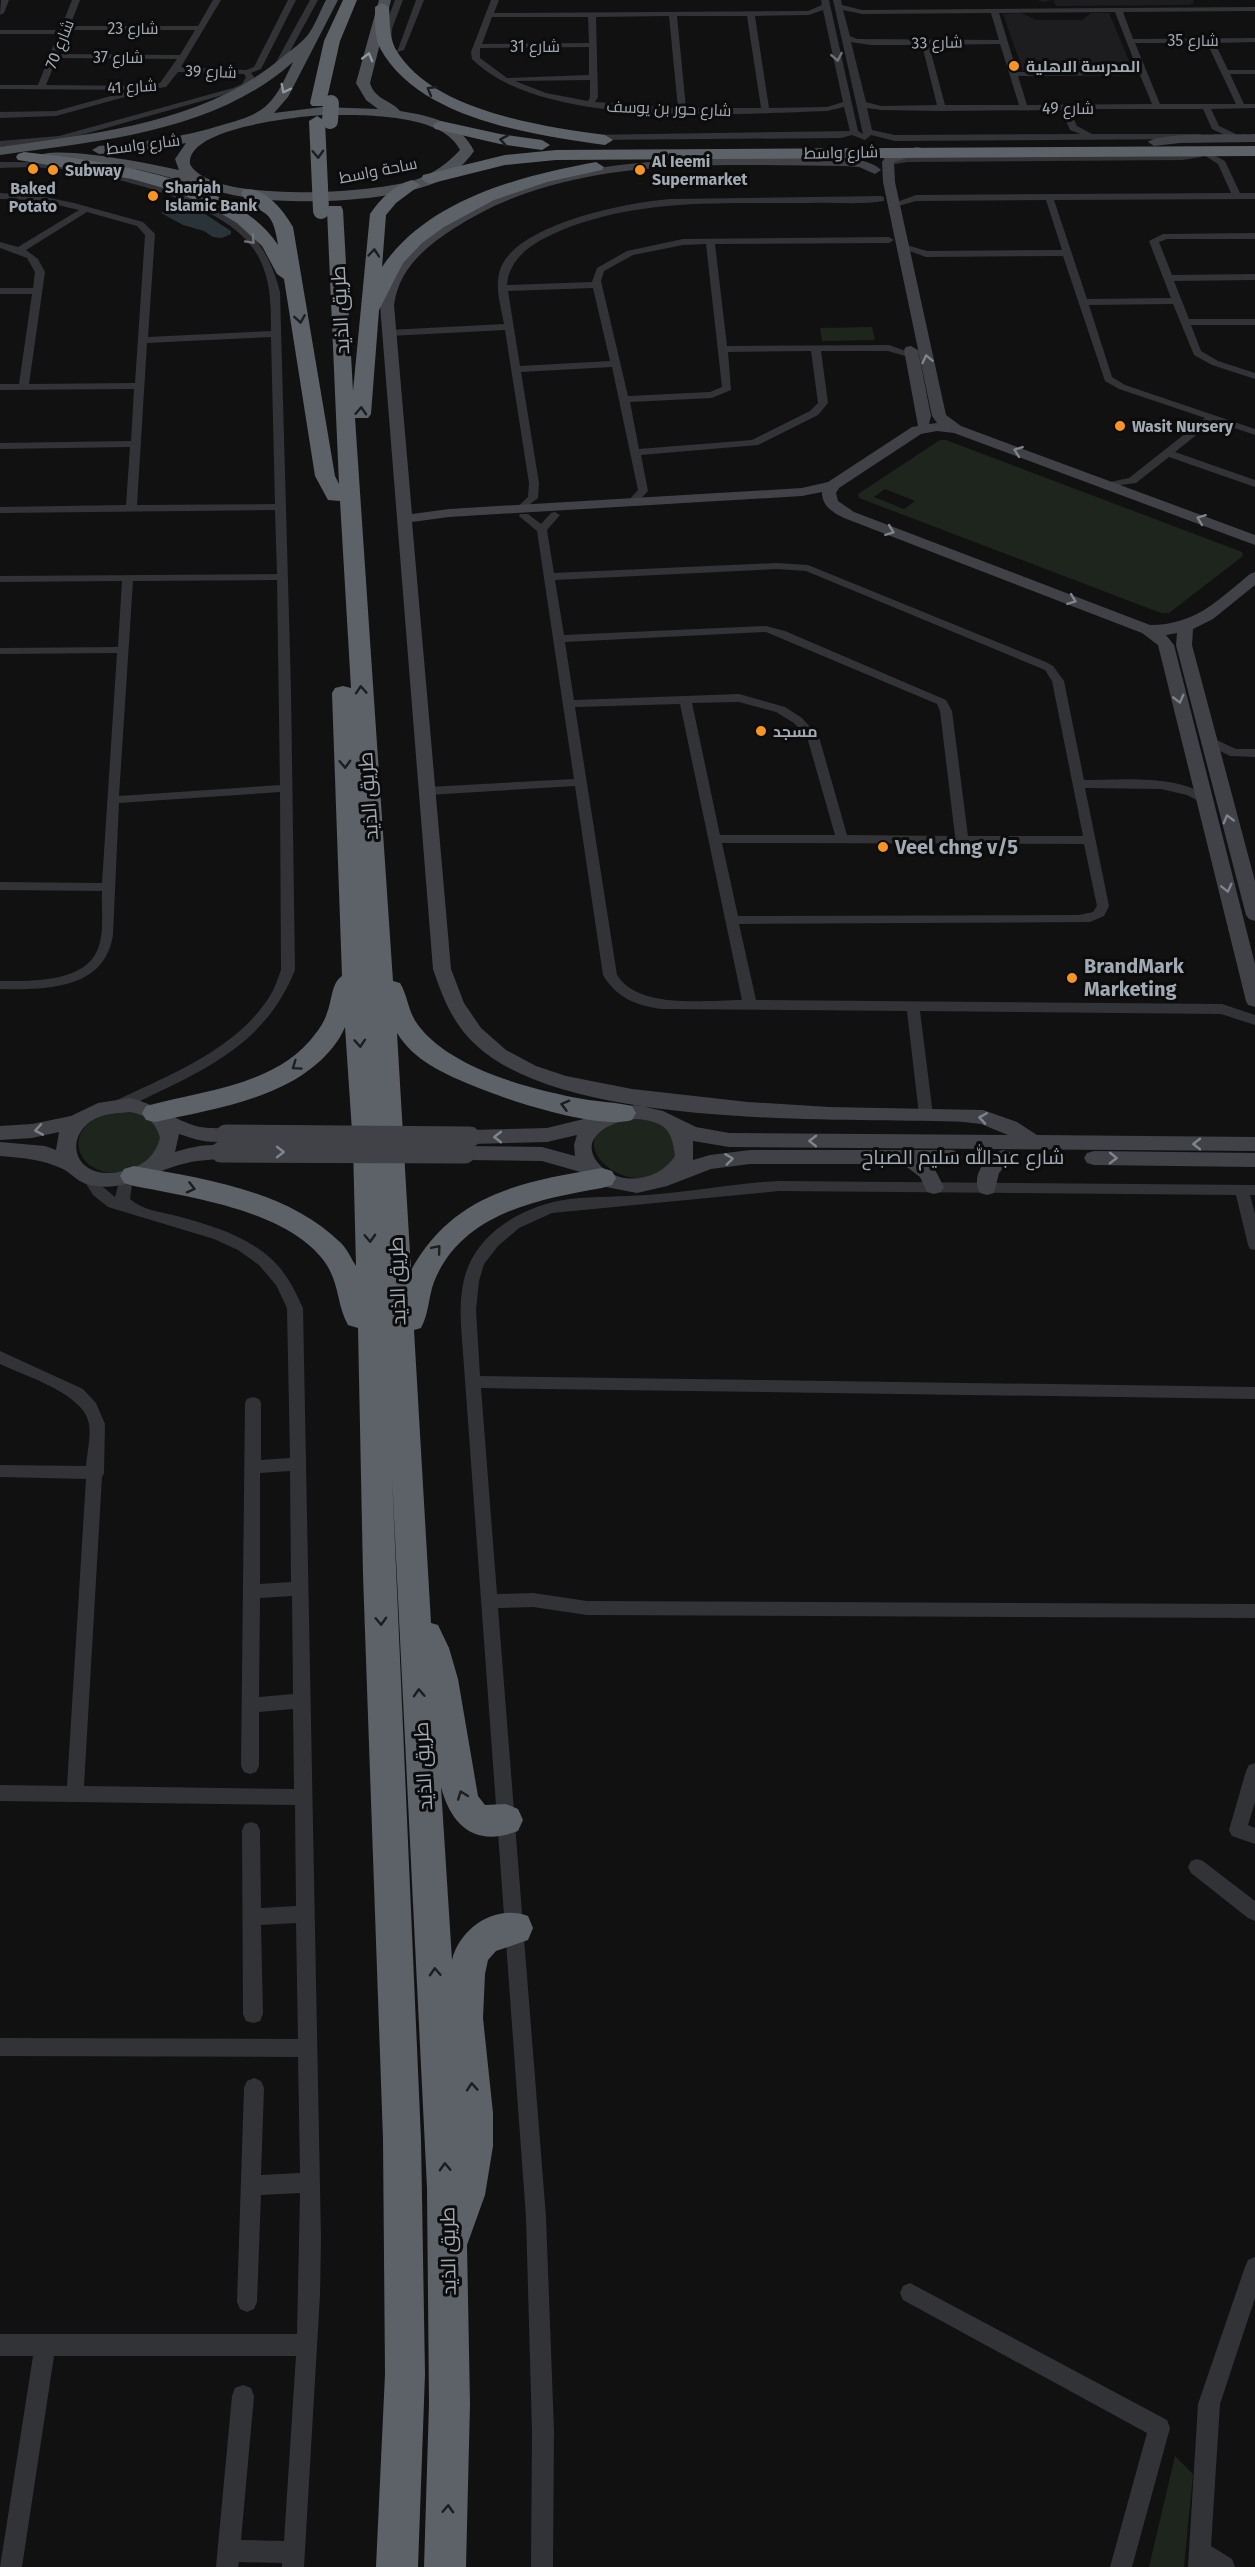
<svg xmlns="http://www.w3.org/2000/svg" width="1255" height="2567" font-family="'Fira Sans',Cairo,sans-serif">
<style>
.built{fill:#1d1d1f}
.green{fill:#1d251d;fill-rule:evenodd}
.water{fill:#293338}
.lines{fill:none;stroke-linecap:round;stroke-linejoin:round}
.street{fill:#323337;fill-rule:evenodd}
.secondary{fill:#404247;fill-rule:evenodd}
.primary{fill:#4e5156;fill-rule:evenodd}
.highway{fill:#5d6268;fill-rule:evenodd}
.secondary-bridge{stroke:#404247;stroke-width:21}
.highway-bridge{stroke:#5d6268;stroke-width:16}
.oneway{stroke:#9097a0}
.oneway2{stroke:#6f747b}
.oneway3{stroke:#1c1d1f}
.oneway4{stroke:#7f858d}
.poi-dot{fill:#f79524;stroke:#0c0c0d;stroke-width:2}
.labels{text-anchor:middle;stroke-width:6;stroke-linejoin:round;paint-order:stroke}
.far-street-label{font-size:16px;fill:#a1a9b3;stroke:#0c0c0d}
.far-poi-label{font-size:16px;font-weight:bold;fill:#a1a9b3;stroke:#0c0c0d;text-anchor:start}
.street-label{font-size:20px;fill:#a1a9b3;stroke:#0c0c0d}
.poi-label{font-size:20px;font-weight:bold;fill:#a1a9b3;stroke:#0c0c0d;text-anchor:start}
</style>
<rect width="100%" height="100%" fill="#111112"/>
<!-- built -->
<path class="built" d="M1037,0H1193L1194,3L1189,5L1056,6L1053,0L1043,2Z
M1021,13L1036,20H1082L1091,13H1109L1132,68L1023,71L1003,14Z"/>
<!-- green -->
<path class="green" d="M872,327L875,340L822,341L820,328Z
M940,440H946L1242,552L1243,556L1169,613H1161L859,498L858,494ZM885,489L915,501L904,509L874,497Z
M131,1111L144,1113L165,1134L150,1162C142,1165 132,1170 124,1172C80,1180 58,1132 104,1115C112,1112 122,1112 131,1111Z
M640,1115L675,1131L677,1160C671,1165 664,1170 658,1174C620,1193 565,1143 612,1121C620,1117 631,1117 640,1115Z
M1175,2456L1193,2474L1184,2567H1149Z"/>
<!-- water -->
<path class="water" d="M186,206L202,212L231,231V234L222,238L213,237L204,231L183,225L161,213L170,207Z"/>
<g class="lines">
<!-- street -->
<path class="street" d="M1,0H9L4,13L0,15Z
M72,0H80L70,26H198L213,0H221L181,67L246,70L254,67L288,0H296L261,69L251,73L254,77L248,88L60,141L0,147V141L59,136L233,88L242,84L246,77L244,74L178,72L166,87L146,90L0,89V85H38L58,34H0V30H60ZM68,30H195L180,55L58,54ZM57,58L177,59L160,83L146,86L46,85Z
M310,0H318L283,64L282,70L275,72V64Z
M395,0H403L392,29L391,43L387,45L383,43L384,29Z
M416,0H424L404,50L397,52Z
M491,0H499L494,13L808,11L822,5L821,0H829L858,131L863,134L833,0H841L842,5L862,10L1255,7V11L1123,12L1133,39L1255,38V42L1215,43L1228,70H1255V74H1230L1244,104H1255V108L1211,109L1219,126L1236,134V138L1233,139L1212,129L1203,109H1069L1077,126L1092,134H1201V138L1198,139L895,141L871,135L865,140L852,135L841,138L589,140L586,139V135L850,131L844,107L827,111C733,114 542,129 472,59L471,52ZM823,10L843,102L827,107L769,108L755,16L809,15ZM843,10L862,14L991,13L999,40L857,39L850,36ZM1115,12L1138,71L1017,72L999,13ZM669,16L678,108L595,102L598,97L596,17ZM677,16H747L761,108H686ZM492,17H588L589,43L482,44ZM851,42L870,45H922L937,105L881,106L866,102ZM1135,43H1207L1236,104H1160ZM1000,44L1019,105H945L929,45ZM589,47V75L507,78L480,58V48ZM1140,75L1152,104L1027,105L1018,76ZM590,80V97L588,101L546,93L515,81ZM867,108L881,110L942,111L1061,110L1070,130L1080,134L895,135L872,130Z
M129,91H132V95L56,116L0,118V112L56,111Z
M1198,152L1202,155L1201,157L1183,160L908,162L888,165L884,162L908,156Z
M1208,152L1225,161L1240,193H1255V199L1054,200L1087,299L1171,298L1149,241L1163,234L1255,233V239H1167L1159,242L1172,275L1255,274V280L1174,281L1189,319H1255V325H1191L1201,351L1218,361L1255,373V379L1212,365L1194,355L1173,304L1089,305L1112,377L1125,385L1255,429V435L1214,421L1175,452L1255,480V487L1169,457L1136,483L1105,487V483L1129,478L1205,418L1119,389L1105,381L1063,256L926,257L898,247L903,244L927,251L1062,250L1046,200L916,201L895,207L891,204L916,195L1231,193L1218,164L1204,155Z
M0,162C18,162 37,162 55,163C108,168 211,194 248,232C266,249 274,269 280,292L291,690L295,970C269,1034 224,1060 165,1089C149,1096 134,1105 118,1110L111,1105L113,1102C169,1075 236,1050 270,996C275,988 278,978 281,970L280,792L119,803L113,934C106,990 44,990 0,989V981C29,981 83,983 97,951C105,933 101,910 102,891L0,890V882L102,883L117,653L0,654V648L118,647L122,581L0,582V576L277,574L275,510L0,513V507L126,505L130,447L0,449V443L131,441L134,389L0,390V384H19L32,294H0V288H33L35,272L27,258L0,248V242L18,247L79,210L36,200L0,199V193L36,195L74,203L143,222L155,234L148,337L271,331C271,303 271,276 255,251C225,203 114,175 60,169C40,167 20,167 0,168ZM87,212L137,226L145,235L135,383L29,384L45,272L38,259L26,250ZM271,337L275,504L137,505L147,343ZM277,580L280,785L119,796L133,581Z
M881,196L884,197V201C861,205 834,202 811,203C723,204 635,197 553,234C531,244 509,259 507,285L592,282L597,268L627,251L683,239L889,237L894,240L889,243L715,244L727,346L889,345L917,355L912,358L888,351H821L828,403L818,415L758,445L641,455L648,491L636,504L627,502L638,490L612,367L521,372L539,483L538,498L520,512L515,509L528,497L529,483L505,330L389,336L384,333L389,330L504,324C501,306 493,283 502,265C523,223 628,202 671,199ZM706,244L722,387L710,392L628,396L601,281L604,271L633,255L683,245ZM593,288L610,361L520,366L508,291ZM811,351L818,403L810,411L752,440L639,449L630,402L712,398L731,390L728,352Z
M555,512L560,515L547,530L554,573L777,563L808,565L1046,662L1053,666L1064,681L1084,780C1118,780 1185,773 1210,800L1204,804L1187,795L1161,789L1085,788L1109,906L1104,916L1090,922L739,924L756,1000L1222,1004L1255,1015V1025L1221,1014L920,1011L933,1115L926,1120L919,1115L907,1011L661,1009C635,1005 617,998 603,975L575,786L428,795L422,791L428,787L574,779L537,531L519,516L520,514H528L541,524L551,513ZM777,569L806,571L1045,670L1052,681L1083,836H968L952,711L946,700L785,631L766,626L564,635L555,580ZM766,632L937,704L940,711L955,836L847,835L819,737L802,718L785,707L739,694L574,700L565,642ZM739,702L776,712L794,723L807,737L835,835H720L692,703ZM680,704L742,1000C706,1000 639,1010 617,975L575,707ZM722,843L1084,844L1097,906L1093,912L1079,915L738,916Z
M1208,736L1236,749H1255V757L1230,756L1204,743V737Z
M89,1172L94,1173L103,1187L115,1197L121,1174H131L133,1178L130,1199C142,1210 161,1212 177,1216C218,1227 264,1241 288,1279C294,1288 298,1298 303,1308L321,2239L320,2295L304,2567H282V2563L239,2562L238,2567H216L232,2396L235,2388L243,2385L251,2388L254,2396L241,2540L284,2541L296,2356H54L22,2567H0L33,2356H0V2334H297L300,2193L261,2195L257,2302L254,2309L247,2312L240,2309L237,2302L244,2088L247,2081L254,2078L261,2081L264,2088L261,2175L300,2173L298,2057L0,2056V2038L298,2039L296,1923L261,1925L263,2014L260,2021L253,2023L246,2021L243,2014L242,1830L245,1824L251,1822L257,1824L260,1830L261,1908L296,1906L295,1805L0,1801V1785L67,1786L86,1479L0,1477V1465L86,1466C87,1453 91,1437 89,1424C85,1394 25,1376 0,1364V1351L83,1389L96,1403L105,1424L104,1473L102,1477L84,1786L294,1789L293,1709L259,1712V1766L256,1772L250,1774L244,1772L241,1766L245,1403L247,1399L253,1397L259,1399L261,1403V1460L290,1458L287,1308L276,1285L259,1265L238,1250L214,1239L108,1207L93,1195L82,1177ZM290,1471L291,1582L260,1584V1473ZM292,1596L293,1694L259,1697L260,1598Z
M779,1181L1255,1185V1195H1250L1255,1214V1250L1250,1249L1248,1245L1236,1195L779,1191L552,1213L519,1228L498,1246L484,1264L479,1281L476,1310L480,1376L1255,1387V1399L481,1388L497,1594L533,1593L587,1601L1255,1604V1618L587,1615L533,1607L498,1608L546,2217L554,2431L553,2567H531L532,2431L526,2217L462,1339C460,1315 459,1290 468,1267C484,1227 530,1204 570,1199C596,1196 622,1197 647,1195C691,1192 735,1183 779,1181Z
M1255,1763V1802L1248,1825L1255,1828V1844L1232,1836L1229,1830L1246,1771L1249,1765Z
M1197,1859L1203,1861L1255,1901V1921L1248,1918L1191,1873L1188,1867L1191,1861Z
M1255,2257V2298L1220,2404L1211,2546L1232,2559L1235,2567H1188L1198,2404L1245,2267L1248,2260Z
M910,2283L1167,2420L1170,2428L1132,2567H1110L1147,2433L903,2300L900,2293L903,2286Z"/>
<!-- secondary -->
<path class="secondary" d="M1255,134V142L1180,143L1154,146L1148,142C1160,132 1235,135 1255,134Z
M917,147L921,148V154L894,162L895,182L946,415L961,426L1255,535V545L954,433L937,431L921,434L839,488L836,493L838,501L854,512L1150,625C1195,625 1217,601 1250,574L1255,572V585L1213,619L1193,629L1192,645L1255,881V921L1249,919L1246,915L1176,645L1177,633L1166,635L1174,645L1255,964V1007L1248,1005L1246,1001L1158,645L1142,633L844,518C832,512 822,506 822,492L802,496L449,517L412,522L451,969L464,1003L481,1028L506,1050L536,1066L566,1076L632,1089L748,1102L829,1107L983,1110L1017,1122L1037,1135L1255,1137V1151L729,1147L693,1141V1160L710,1155L750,1150H952L959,1152L962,1157L959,1162L932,1164L944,1187L941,1192L934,1194L927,1192L920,1177L903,1164H750L711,1169L667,1186L637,1193L606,1187L592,1180L584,1173L542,1161L465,1160L458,1158L455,1153L458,1148L465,1146L542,1147L575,1156L574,1145L577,1135L547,1142L470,1144L463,1142L460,1137L463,1132L470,1130L547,1128L592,1117L617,1107L637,1105L663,1111L696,1127L729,1133L1008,1135L981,1124L964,1122C842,1117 552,1132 468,1037C450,1017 441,993 433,969L380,305C386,269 412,244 442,225C542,160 664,158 779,158C805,158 863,152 881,170L875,174L859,167L844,166C714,165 567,154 453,229C424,248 399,269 394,305L412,514L449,509L802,488L828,482L912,427L918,426L904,350L906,347L911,346L918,350L931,416L929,424L937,423L932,416L883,182L882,162L886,156ZM637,1119C665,1122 672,1129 675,1156C659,1181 619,1188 598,1163C576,1136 616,1119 637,1119Z
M130,1098C157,1104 174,1121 200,1127C211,1129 222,1127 233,1130L236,1135L233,1140C215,1145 196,1140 179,1134L175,1152C191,1147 212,1142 228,1147L231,1152L228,1157C215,1161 200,1159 187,1163C153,1170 126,1193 90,1185C79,1183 72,1174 63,1169C42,1159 22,1158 0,1156V1142L45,1146L56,1150L59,1132L32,1138L0,1140V1126L32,1124L71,1116L98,1103ZM130,1112C146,1115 156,1122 160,1138C156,1154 145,1165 129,1169C123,1171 116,1173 111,1173C69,1175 64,1129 102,1116C111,1113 121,1113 130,1112Z
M1003,1150L1010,1152L1013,1157L999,1173L994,1193L987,1195L980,1193C970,1176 986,1155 1003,1150Z
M1094,1151L1255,1153V1167L1094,1165L1087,1163L1084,1158L1087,1153Z"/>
<!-- primary -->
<path class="primary" d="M326,0H338L288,97L274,113L322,107L378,109L366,100L356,83L379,0H391L370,83C375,100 391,100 400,111C431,116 460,122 474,151C469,158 462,166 456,171C417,203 299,205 250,198C207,192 166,173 122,167C108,165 42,162 37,157C51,143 157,165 179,170L175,159L186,143L155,149L99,154L92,150L99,146C141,142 182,138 222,125C238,120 254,117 267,105C279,94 286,76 293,62C215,132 100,141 0,155V147C99,133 208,123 286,54C293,49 301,43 307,36C315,26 320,11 326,0ZM322,115C359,115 442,112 460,150C447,164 433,174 415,180C376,193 211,205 190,164C186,128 296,117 322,115Z"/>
<!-- highway -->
<path class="highway" d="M343,0H357L340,41L326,103L324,106H312L310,103L324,41Z
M382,3L389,7C390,20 389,36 395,48C430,111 541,126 605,135L613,140L605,145C533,135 418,119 380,48C374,36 375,20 375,7Z
M317,116L325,121L328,187L320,192L312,187L309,121Z
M441,121L500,134L542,140L550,145L542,150L500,144L435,129L433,126L435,123Z
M1255,146V156L556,160L505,165L429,184L421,179L423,175L505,155L556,150Z
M24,152C98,160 234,177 278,245C272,202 260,219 241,194L243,190C264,185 284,211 293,227L335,476L339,484L327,210L329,206H341L343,210L353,391L370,214C380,199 394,185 412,180L420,185L396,203L386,215L382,267C428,199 520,176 596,162L604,167L602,170L547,182L494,200L444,227L422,243L403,263L379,310L371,414L368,418H355L393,981L400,983C408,996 408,1012 418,1025C451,1069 530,1089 583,1099C599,1102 616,1102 632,1106L636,1113L632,1120C592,1132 466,1088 430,1065C417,1057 405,1046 397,1033L411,1270C454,1193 522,1182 602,1168L612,1171L616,1178L612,1185L602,1188C540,1199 467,1212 437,1275C428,1292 430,1312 421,1328L414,1330L431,1623L438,1625L449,1648L458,1679L478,1796L485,1805L506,1804L518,1809L523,1820L518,1831C477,1847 452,1828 441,1787L452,1960C460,1928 495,1904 528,1916L533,1928L528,1940L496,1951L488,1960L485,1974L483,2018L493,2113V2146L485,2195L467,2245L470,2404L466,2567H424L429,2404L427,2188L392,1476L421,2139L425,2374L418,2567H376L385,2374L383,2139L363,1575L358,1328L348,1325C336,1303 340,1283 324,1261C287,1211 191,1197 134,1186L124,1183L120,1176L124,1169L134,1166C205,1179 287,1190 341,1243C347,1249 351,1258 356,1266L353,1146L345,1027C342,1034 338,1041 333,1047C293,1098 214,1109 155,1122L146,1120L142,1113L146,1106C202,1090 278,1086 316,1033C320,1028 325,1020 327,1013C332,1002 331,983 342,976L332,693L335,688L343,686L351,688L340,501L328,500L315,476L284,279L277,274L262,246L237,223L205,204L167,189L132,179L18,160L16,157L18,154Z"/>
<!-- secondary-bridge -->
<path class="secondary-bridge" d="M226,1135L470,1137
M221,1152L465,1153"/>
<!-- highway-bridge -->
<path class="highway-bridge" d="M330,121L331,103
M320,187L321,211"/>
</g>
<!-- one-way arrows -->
<defs><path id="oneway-chevron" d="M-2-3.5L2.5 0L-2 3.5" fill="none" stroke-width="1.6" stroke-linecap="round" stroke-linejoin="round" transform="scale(1.5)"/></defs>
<g class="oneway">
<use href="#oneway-chevron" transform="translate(368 57) rotate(-75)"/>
<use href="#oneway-chevron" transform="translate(285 89) rotate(117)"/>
</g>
<g class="oneway2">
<use href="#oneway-chevron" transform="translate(837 57) rotate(79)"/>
<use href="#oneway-chevron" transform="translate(251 240) rotate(47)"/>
</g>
<g class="oneway3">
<use href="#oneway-chevron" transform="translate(431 90) rotate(-150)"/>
<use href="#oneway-chevron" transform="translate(504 140) rotate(-170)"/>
<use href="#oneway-chevron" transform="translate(318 154) rotate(88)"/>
<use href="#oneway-chevron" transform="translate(374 253) rotate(-85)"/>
<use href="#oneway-chevron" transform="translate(300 319) rotate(81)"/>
<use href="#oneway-chevron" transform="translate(361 411) rotate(-87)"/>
<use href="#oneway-chevron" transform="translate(361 690) rotate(-94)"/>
<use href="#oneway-chevron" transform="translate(345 764) rotate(88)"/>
<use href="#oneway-chevron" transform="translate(360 1043) rotate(86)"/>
<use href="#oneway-chevron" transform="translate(296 1066) rotate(145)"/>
<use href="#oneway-chevron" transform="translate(565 1105) rotate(-165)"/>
<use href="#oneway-chevron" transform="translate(191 1188) rotate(14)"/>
<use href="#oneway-chevron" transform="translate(370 1238) rotate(88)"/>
<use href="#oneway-chevron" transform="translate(437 1249) rotate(-50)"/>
<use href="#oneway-chevron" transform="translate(381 1621) rotate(88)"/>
<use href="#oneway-chevron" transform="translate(419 1693) rotate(-93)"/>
<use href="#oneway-chevron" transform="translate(462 1795) rotate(-110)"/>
<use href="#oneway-chevron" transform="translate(435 1972) rotate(-93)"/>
<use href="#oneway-chevron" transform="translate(472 2087) rotate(-94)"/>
<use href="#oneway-chevron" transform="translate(445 2167) rotate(-92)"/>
<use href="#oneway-chevron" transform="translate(448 2509) rotate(-87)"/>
</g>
<g class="oneway4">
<use href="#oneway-chevron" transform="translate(927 359) rotate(-102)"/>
<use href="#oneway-chevron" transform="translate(1018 451) rotate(-160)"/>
<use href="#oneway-chevron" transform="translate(1201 519) rotate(-159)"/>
<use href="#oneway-chevron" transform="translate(890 531) rotate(21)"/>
<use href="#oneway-chevron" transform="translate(1072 600) rotate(21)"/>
<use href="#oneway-chevron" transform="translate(1179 699) rotate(76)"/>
<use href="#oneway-chevron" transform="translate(1228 819) rotate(-105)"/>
<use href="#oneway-chevron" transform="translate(1227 888) rotate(76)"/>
<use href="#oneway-chevron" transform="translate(983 1118) rotate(-171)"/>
<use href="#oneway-chevron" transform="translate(39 1130) rotate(170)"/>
<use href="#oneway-chevron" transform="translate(498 1137) rotate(180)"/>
<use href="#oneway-chevron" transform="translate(813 1141) rotate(-179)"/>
<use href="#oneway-chevron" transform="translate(1197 1144) rotate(-180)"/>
<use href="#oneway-chevron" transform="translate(280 1152)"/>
<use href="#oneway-chevron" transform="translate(1113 1158) rotate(1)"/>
<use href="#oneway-chevron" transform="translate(729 1159) rotate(-7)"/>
</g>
<!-- markers -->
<g class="poi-dot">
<circle cx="1014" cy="66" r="6"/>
<circle cx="33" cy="169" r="6"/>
<circle cx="53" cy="170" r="6"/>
<circle cx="640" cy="170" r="6"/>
<circle cx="153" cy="196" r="6"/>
<circle cx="1120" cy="426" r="6"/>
<circle cx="761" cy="731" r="6"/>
<circle cx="883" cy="847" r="6"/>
<circle cx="1072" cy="978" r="6"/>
</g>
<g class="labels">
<!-- far-street labels -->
<g class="far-street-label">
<text x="133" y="34">شارع 23</text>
<text x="1193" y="46">شارع 35</text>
<text transform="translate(937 42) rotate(-1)" y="6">شارع 33</text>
<text transform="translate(59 44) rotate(-68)" y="6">شارع 70</text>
<text x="535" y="52">شارع 31</text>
<text x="118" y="63">شارع 37</text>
<text transform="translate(211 71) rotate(2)" y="6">شارع 39</text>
<text transform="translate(132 86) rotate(-3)" y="6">شارع 41</text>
<text transform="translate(669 108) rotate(2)" y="6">شارع حور بن يوسف</text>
<text x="1068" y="114">شارع 49</text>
<text transform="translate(143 144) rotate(-7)" y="6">شارع واسط</text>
<text transform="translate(841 152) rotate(-1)" y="6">شارع واسط</text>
<text transform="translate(378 170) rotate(-11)" y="6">ساحة واسط</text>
</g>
<!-- far-poi labels -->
<g class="far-poi-label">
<text x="1026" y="72">المدرسة الاهلية</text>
<text x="652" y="167">Al Ieemi<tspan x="652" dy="18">Supermarket</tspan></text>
<text x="65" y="176">Subway</text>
<text x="165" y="193">Sharjah<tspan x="165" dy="18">Islamic Bank</tspan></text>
<text x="33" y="194" text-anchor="middle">Baked<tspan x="33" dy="18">Potato</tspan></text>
<text x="1132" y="432">Wasit Nursery</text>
<text x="773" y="737">مسجد</text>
</g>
<!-- street labels -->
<g class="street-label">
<text transform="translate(340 310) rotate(-93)" y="7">طريق الذيد</text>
<text transform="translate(368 796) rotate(-94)" y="7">طريق الذيد</text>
<text x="963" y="1164">شارع عبدالله سليم الصباح</text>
<text transform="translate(397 1281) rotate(-92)" y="7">طريق الذيد</text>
<text transform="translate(423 1766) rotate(-93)" y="7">طريق الذيد</text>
<text transform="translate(448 2251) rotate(-91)" y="7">طريق الذيد</text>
</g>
<!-- poi labels -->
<g class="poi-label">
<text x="895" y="854">Veel chng v/5</text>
<text x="1084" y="973">BrandMark<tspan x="1084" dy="23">Marketing</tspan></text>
</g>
</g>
</svg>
